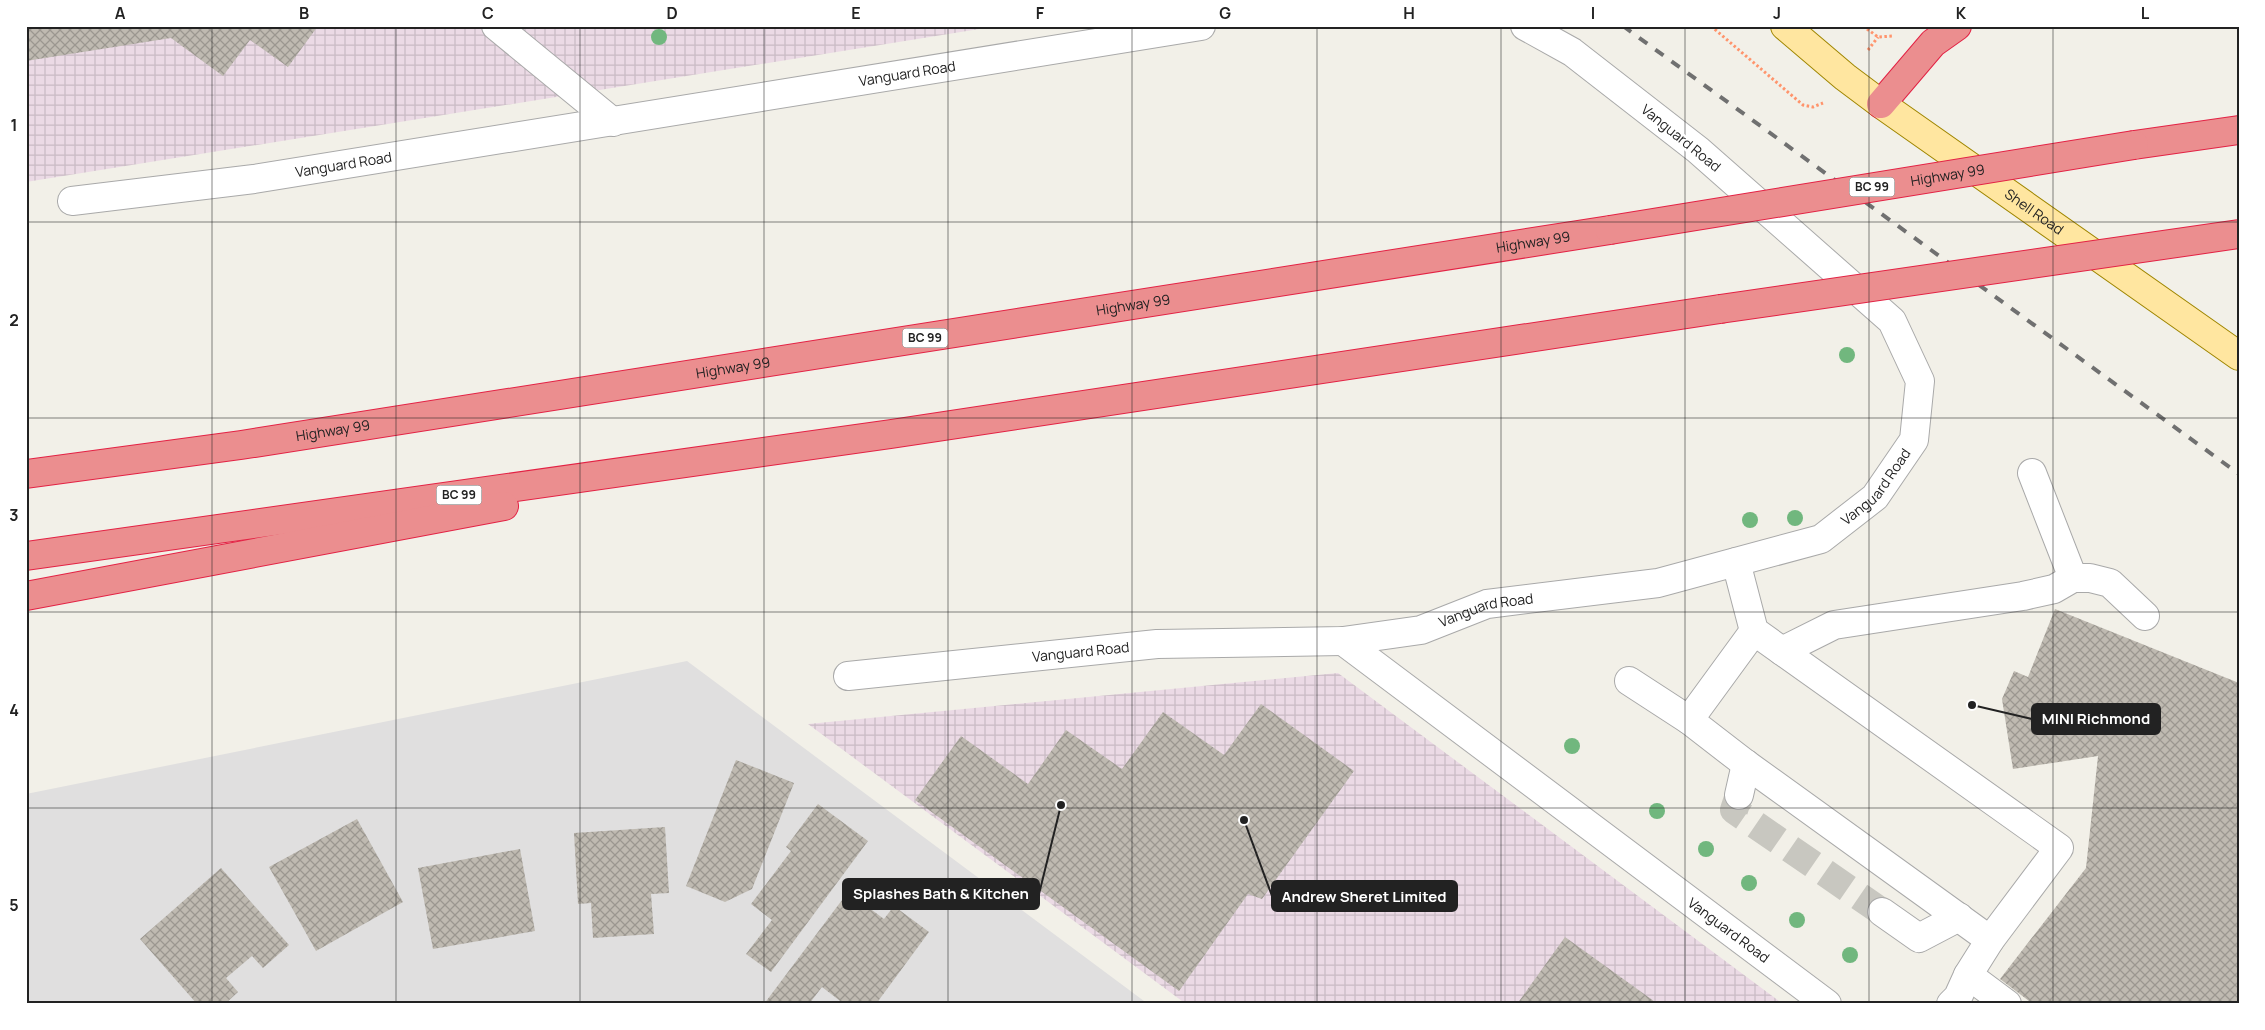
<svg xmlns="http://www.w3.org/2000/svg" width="2265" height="1030" font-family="Manrope,sans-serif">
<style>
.residential{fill:#e0dfdf}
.industrial{fill:url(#industrial-grid)}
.building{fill:url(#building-cross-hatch)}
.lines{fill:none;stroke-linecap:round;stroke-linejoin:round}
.minor-tunnel{stroke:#c8c7c0;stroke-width:28;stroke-dasharray:28 14;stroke-linecap:butt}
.minor-casing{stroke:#a9a9a9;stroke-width:30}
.major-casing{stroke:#9f8600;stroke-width:30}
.highway-casing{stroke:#e32244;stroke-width:30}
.path{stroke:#ff946c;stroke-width:3;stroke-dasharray:2.5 2.5;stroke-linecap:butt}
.minor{stroke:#fff;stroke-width:28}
.major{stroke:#ffe6a0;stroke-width:28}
.highway{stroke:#eb8e8f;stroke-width:28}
.rail{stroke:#707070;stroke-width:4;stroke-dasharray:10 10;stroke-linecap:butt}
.highway-bridge-casing{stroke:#e32244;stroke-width:30;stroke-linecap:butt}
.highway-bridge{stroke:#eb8e8f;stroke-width:28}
.tree{fill:#71b77e}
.grid{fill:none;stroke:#222;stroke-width:1;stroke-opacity:0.55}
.labels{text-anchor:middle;stroke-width:5;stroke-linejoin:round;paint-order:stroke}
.shield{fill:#fff;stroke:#646464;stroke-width:1}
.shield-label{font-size:12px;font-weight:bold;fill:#222}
.street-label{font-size:14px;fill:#222;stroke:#fff}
.leader{fill:none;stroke:#222;stroke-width:2}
.callout-dot{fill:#222;stroke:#fff;stroke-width:2}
.callout{fill:#222;stroke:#222;stroke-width:2}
.callout-label{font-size:15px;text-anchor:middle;font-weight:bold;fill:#fff}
.neatline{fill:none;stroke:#222;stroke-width:2}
.grid-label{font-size:16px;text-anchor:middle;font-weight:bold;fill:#222}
</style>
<defs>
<pattern id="industrial-grid" width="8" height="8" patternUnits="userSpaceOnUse" patternTransform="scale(1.25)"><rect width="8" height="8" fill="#ebdae5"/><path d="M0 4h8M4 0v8" fill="none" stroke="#c9bbc4"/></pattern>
<pattern id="building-cross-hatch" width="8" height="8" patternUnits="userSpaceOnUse" patternTransform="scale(1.25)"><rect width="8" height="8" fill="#bfbab1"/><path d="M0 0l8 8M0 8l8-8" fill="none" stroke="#9b9790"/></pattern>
</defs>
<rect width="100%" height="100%" fill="#f2f0e8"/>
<!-- residential -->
<path class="residential" d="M687,661L1148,1004H26V794Z"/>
<!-- industrial -->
<path class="industrial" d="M26,26H998L26,182Z
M1338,673L1783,1004H1186L808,724Z"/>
<!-- building -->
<path class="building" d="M26,26H318L288,67L250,40L223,76L171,38L26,61Z
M2055,609L2239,683V1004H2027L2029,1001L2000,979L2086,868L2098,756L2013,769L2002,699L2014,671L2028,677Z
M1261,704L1354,771L1262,899L1248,894L1179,991L915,800L961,736L1028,784L1066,730L1122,769L1163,712L1224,755Z
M736,760L794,783L752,889L725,902L686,886Z
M818,804L868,841L771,972L746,954L772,920L751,904L791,851L786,847Z
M357,819L403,902L316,951L269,867Z
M665,827L669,893L651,894L654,934L593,938L591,903L578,904L574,833Z
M520,849L535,931L433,949L418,868Z
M221,868L289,945L263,968L252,956L226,978L238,992L225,1004H197L140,939Z
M848,892L884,919L894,906L929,932L876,1004H844L822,987L809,1004H764Z
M1565,937L1658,1004H1517Z"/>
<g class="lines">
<!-- minor-tunnel -->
<path class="minor-tunnel" d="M1739,795L1734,810L1882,912"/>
<!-- minor casing -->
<g class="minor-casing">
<g id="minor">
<path d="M496,26L613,122"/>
<path id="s1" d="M72,201L254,179L1201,26"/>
<path d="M2032,473L2073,578"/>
<path d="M1736,562L1754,631L2059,848L1990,940L1968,975L1958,997L1951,1004"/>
<path d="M1754,631L1689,720L1746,764L1990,940"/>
<path id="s2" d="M1343,641L1827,1004"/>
<path d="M1782,651L1834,625L2023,596L2054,589L2073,578H2090L2110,583L2145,616"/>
<path id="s3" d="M848,676L1157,644L1343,641L1421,630L1487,604L1658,583L1821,539L1875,497L1914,440L1920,381L1892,321L1698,150L1572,52L1525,26"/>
<path d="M1629,681L1689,720"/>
<path d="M1739,795L1746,764"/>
<path d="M1882,912L1919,938L1959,917"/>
<path d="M1968,975L2007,1004"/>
</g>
</g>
<!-- major casing -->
<g class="major-casing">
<g id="major">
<path id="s4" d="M1785,26L1845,77L1881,104L2239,356"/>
</g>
</g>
<!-- highway casing -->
<g class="highway-casing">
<g id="highway">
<path d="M1881,104L1933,43L1957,26"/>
<path d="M2134,145L2239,130"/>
<path id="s5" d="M26,474L241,445L1610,230"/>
<path d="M26,556L891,434L1720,309"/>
<path d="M26,596L504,506"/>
</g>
</g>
<!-- path -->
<path class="path" d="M1711,26L1803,105L1813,107L1823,103
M1863,26L1878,37L1893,36
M1868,50L1878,37"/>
<!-- minor -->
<use href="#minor" class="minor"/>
<!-- major -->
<use href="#major" class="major"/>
<!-- highway -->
<use href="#highway" class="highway"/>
<!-- rail -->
<path class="rail" d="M1623,26L2239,474"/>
<!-- highway-bridge casing -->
<g class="highway-bridge-casing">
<g id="highway-bridge">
<path id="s6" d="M1610,230L2134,145"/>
<path d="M1720,309L2239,234"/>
</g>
</g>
<!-- highway-bridge -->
<use href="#highway-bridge" class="highway-bridge"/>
</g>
<!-- trees -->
<g class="tree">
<circle cx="659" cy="37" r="8"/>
<circle cx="1847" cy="355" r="8"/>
<circle cx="1795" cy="518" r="8"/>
<circle cx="1750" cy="520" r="8"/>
<circle cx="1572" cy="746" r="8"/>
<circle cx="1657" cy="811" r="8"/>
<circle cx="1706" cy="849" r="8"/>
<circle cx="1749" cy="883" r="8"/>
<circle cx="1797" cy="920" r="8"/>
<circle cx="1850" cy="955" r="8"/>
</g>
<!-- grid -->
<path class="grid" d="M212,26V1004M396,26V1004M580,26V1004M764,26V1004M948,26V1004M1132,26V1004M1317,26V1004M1501,26V1004M1685,26V1004M1869,26V1004M2053,26V1004M26,222H2239M26,418H2239M26,612H2239M26,808H2239"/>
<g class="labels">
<!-- shield labels -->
<g class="shield">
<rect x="1849.5" y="177.5" width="45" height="19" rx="4"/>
<rect x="902.5" y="328.5" width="45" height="19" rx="4"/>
<rect x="436.5" y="485.5" width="45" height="19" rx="4"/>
</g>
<g class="shield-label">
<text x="1872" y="191">BC 99</text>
<text x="925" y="342">BC 99</text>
<text x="459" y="499">BC 99</text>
</g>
<!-- street labels -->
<g class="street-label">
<text dy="5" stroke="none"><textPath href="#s1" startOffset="845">Vanguard Road</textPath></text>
<text transform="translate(1681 138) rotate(39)" y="5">Vanguard Road</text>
<text dy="5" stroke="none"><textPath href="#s1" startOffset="274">Vanguard Road</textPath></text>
<text dy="5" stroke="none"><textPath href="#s6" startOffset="342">Highway 99</textPath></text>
<text dy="5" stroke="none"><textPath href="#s4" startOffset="311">Shell Road</textPath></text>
<text dy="5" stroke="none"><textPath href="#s5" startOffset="1525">Highway 99</textPath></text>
<text dy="5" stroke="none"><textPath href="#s5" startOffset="1120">Highway 99</textPath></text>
<text dy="5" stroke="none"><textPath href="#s5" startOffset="715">Highway 99</textPath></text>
<text dy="5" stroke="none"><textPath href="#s5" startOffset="310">Highway 99</textPath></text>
<text dy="5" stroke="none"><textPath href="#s3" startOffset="1064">Vanguard Road</textPath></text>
<text dy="5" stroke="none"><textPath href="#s3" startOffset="644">Vanguard Road</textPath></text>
<text dy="5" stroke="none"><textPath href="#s3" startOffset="234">Vanguard Road</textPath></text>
<text dy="5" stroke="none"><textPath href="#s2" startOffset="482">Vanguard Road</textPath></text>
</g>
</g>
<!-- callouts -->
<path class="leader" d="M1972 705L2032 719M1061 805L1039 894M1244 820L1272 896"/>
<g class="callout-dot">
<circle cx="1972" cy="705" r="5"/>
<circle cx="1061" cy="805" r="5"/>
<circle cx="1244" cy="820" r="5"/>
</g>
<g class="callout">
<rect x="2032" y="704" width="128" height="30" rx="5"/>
<rect x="843" y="879" width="196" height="30" rx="5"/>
<rect x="1272" y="881" width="185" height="30" rx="5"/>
</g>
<g class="callout-label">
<text x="2096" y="724">MINI Richmond</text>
<text x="941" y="899">Splashes Bath &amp; Kitchen</text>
<text x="1364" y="902">Andrew Sheret Limited</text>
</g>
<!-- border -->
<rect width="2265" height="1030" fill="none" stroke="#ffffff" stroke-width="55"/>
<rect x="28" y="28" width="2210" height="974" class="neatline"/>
<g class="grid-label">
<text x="120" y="19">A</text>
<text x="304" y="19">B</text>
<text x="488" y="19">C</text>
<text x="672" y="19">D</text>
<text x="856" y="19">E</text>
<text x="1040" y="19">F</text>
<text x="1225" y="19">G</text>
<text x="1409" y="19">H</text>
<text x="1593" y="19">I</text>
<text x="1777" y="19">J</text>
<text x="1961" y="19">K</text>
<text x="2145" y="19">L</text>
<text x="14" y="131">1</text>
<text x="14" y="326">2</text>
<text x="14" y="521">3</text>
<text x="14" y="716">4</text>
<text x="14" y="911">5</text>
</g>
</svg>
